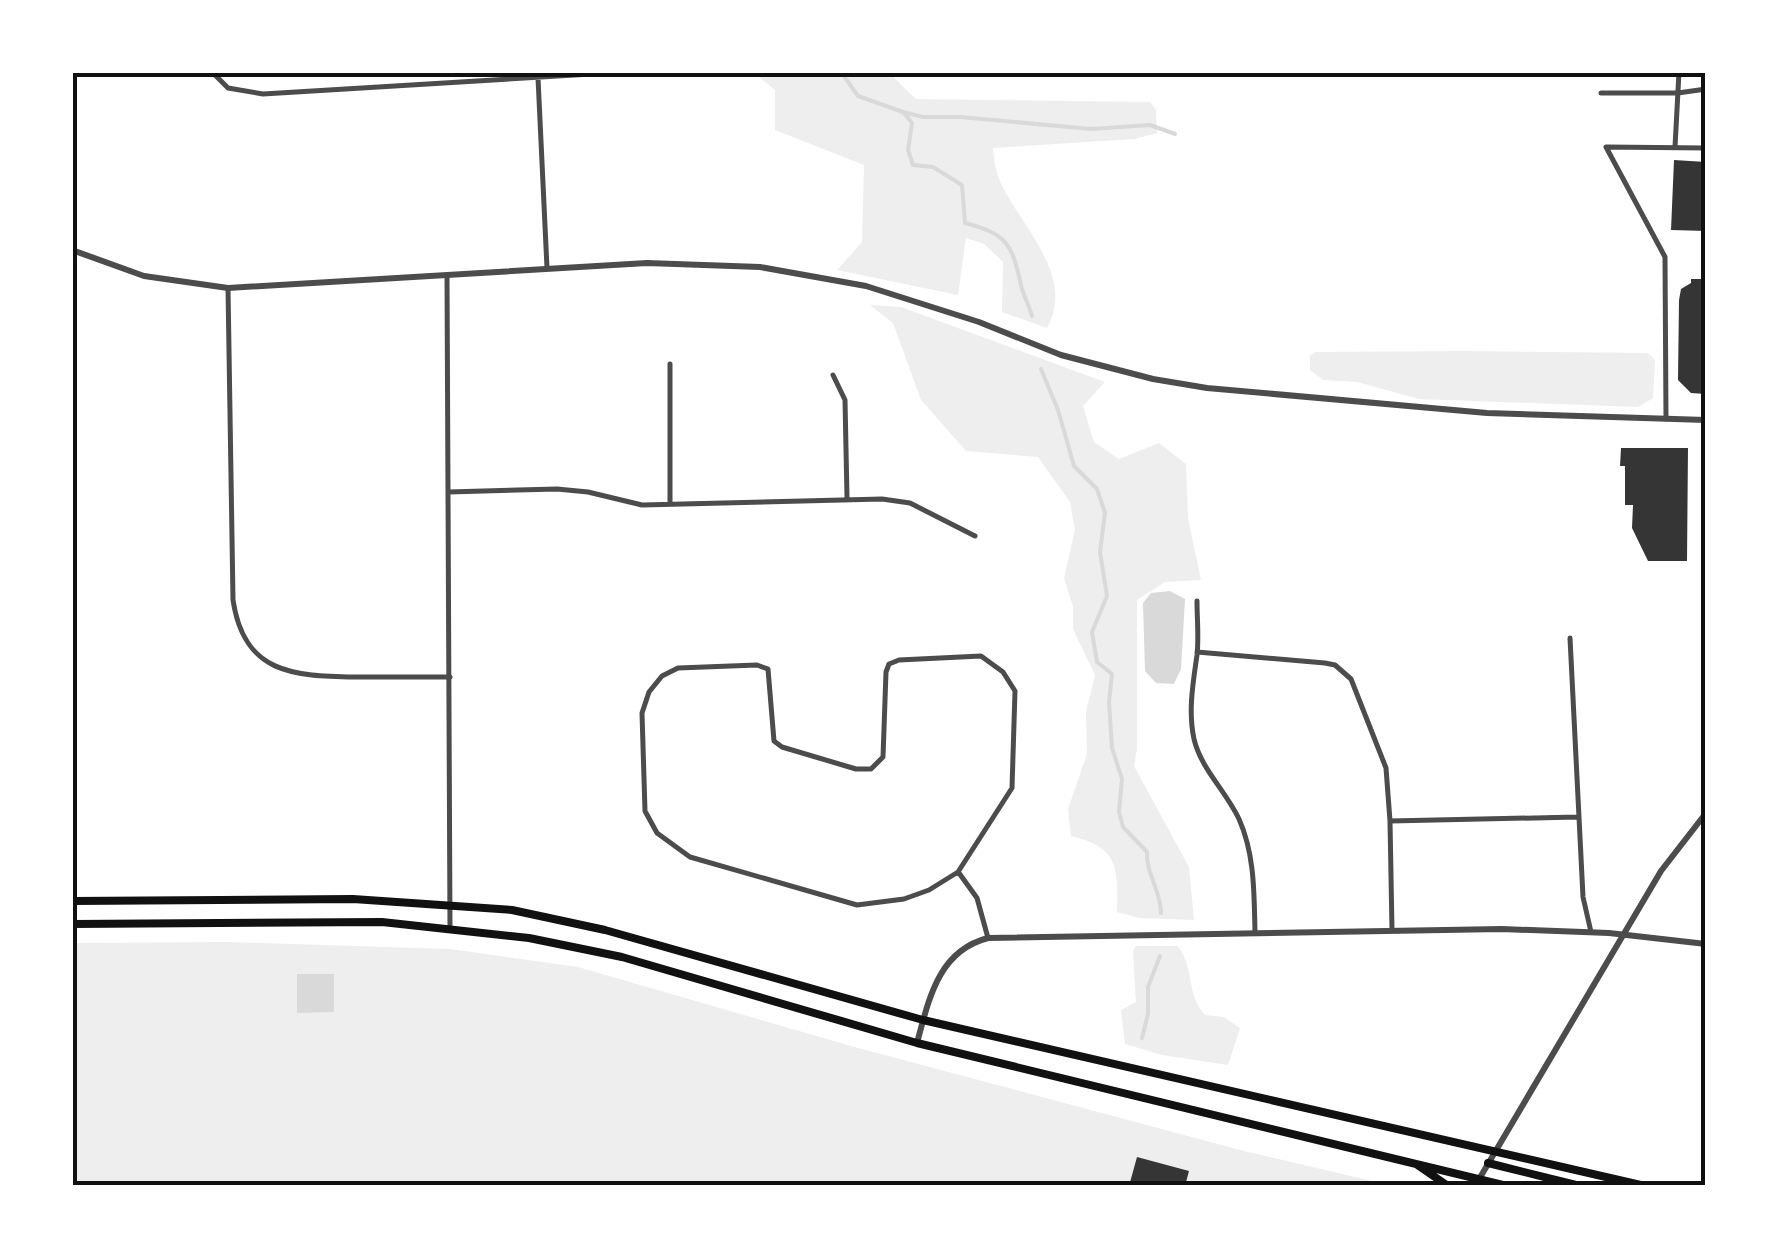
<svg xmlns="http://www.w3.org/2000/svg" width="1778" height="1258" font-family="Manrope,sans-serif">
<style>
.green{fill:#eee}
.water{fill:#d9d9d9}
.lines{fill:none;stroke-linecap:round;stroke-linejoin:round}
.stream{stroke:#d9d9d9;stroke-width:4}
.building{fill:#353535}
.minor{stroke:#4c4c4c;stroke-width:5}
.tertiary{stroke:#4c4c4c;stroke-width:6}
.secondary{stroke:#111;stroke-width:8}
.neatline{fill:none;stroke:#111;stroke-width:4}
</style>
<rect width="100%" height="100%" fill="#fff"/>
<!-- green -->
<path class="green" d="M754,73H889L916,99L1150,102L1156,110L1157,133L1135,139L993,148C994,157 995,169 999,179C1018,225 1077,274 1047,328L1002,312L1003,262L984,244L966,238L958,295L837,270L862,242L864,165L775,130V90Z
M870,305L901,307L1105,382L1083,406L1094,442L1119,459L1159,443L1186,464L1188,518L1201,580L1165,582L1137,600V749L1134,766L1189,867L1194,920L1139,918L1117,912C1118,868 1119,847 1071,836L1068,809L1087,754L1086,712L1095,675L1073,629V607L1064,578L1075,530L1070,502L1038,457L966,451L921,400L893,323Z
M1463,351L1648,353L1655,360L1653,398L1638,407L1419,399L1357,382L1323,380L1310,370V356L1315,352Z
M228,942L450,949L578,967L851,1046L1244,1151L1389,1185H73L72,943Z
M1136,946H1178C1196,972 1185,992 1205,1015L1224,1017L1240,1028L1228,1065L1162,1055L1125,1044L1121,1010L1136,1002L1133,951Z"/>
<!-- water -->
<path class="water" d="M1170,591L1185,599L1181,669L1174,684L1156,683L1145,671L1143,603L1151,593Z
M297,974H334V1012L297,1013Z"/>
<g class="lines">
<!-- stream -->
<path class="stream" d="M841,72L858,96L903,112L912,123L908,150L913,165L933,167L962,185L965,223C1008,234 1012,245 1021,285C1023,295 1029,305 1032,316
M903,112L923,117H960L1091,129L1150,125L1175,134
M1041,369L1058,410L1074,466L1097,489L1105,513L1100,552L1107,596L1092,632L1097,662L1112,674L1109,702L1112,748L1122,779L1119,812L1123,827L1147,852C1146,874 1161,891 1161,913
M1142,1038L1148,1014V987L1160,956"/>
</g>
<!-- building -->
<path class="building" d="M1674,160L1706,162V231L1671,230Z
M1691,279H1706V327H1702L1701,364L1706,370V394L1691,393L1678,380L1679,300L1681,289L1691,283Z
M1621,448H1688L1687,561H1648L1632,528L1633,505H1625V466H1620Z
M1137,1157L1189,1171L1185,1186H1129Z"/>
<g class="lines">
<!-- minor -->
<path class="minor" d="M212,72L228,88L263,94L625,72
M538,78L547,268
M1601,93H1678L1706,89
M1675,147L1679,72
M447,275L450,927
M228,288L233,600C244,674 293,676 356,677C387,677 419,677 450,677
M833,375L845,400L847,498
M1666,419L1665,257L1606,147L1706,148
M448,492L557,489L588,492L642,505L882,499L910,503L975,536
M670,504V364
M1197,601C1197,619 1199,637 1197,655C1193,683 1188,711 1194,739C1201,769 1226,791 1239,819C1255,855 1254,894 1255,932
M1570,638L1583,897L1591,932
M1197,652L1325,663L1335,665L1351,679L1386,768L1390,821L1392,930
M981,656L1003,672L1015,691L1012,788L958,872L929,890L904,899L857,905L690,857L657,833L645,811L642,713L649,692L662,676L678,668L757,665L768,669L774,741L782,747L856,769H871L883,757L886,672L889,664L899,660Z
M1390,821L1577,817
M959,873L977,898L988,938"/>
<!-- tertiary -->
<path class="tertiary" d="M72,250L144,276L228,288L647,263L760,267L866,286L979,322L1061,355L1153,379L1207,388L1487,413L1706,420
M917,1043C929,999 938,951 988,938L1502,929L1609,933L1706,944
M1475,1186L1661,871L1706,813"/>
<!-- secondary -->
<path class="secondary" d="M72,901L353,899L512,910L605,930L923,1020L1645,1186
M72,924L382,922L529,938L622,957L917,1043L1507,1186
M1488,1163L1580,1186
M1416,1164L1448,1186"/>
</g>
<!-- border -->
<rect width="1778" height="1258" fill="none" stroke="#ffffff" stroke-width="150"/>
<rect x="75" y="75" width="1628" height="1108" class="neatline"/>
</svg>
